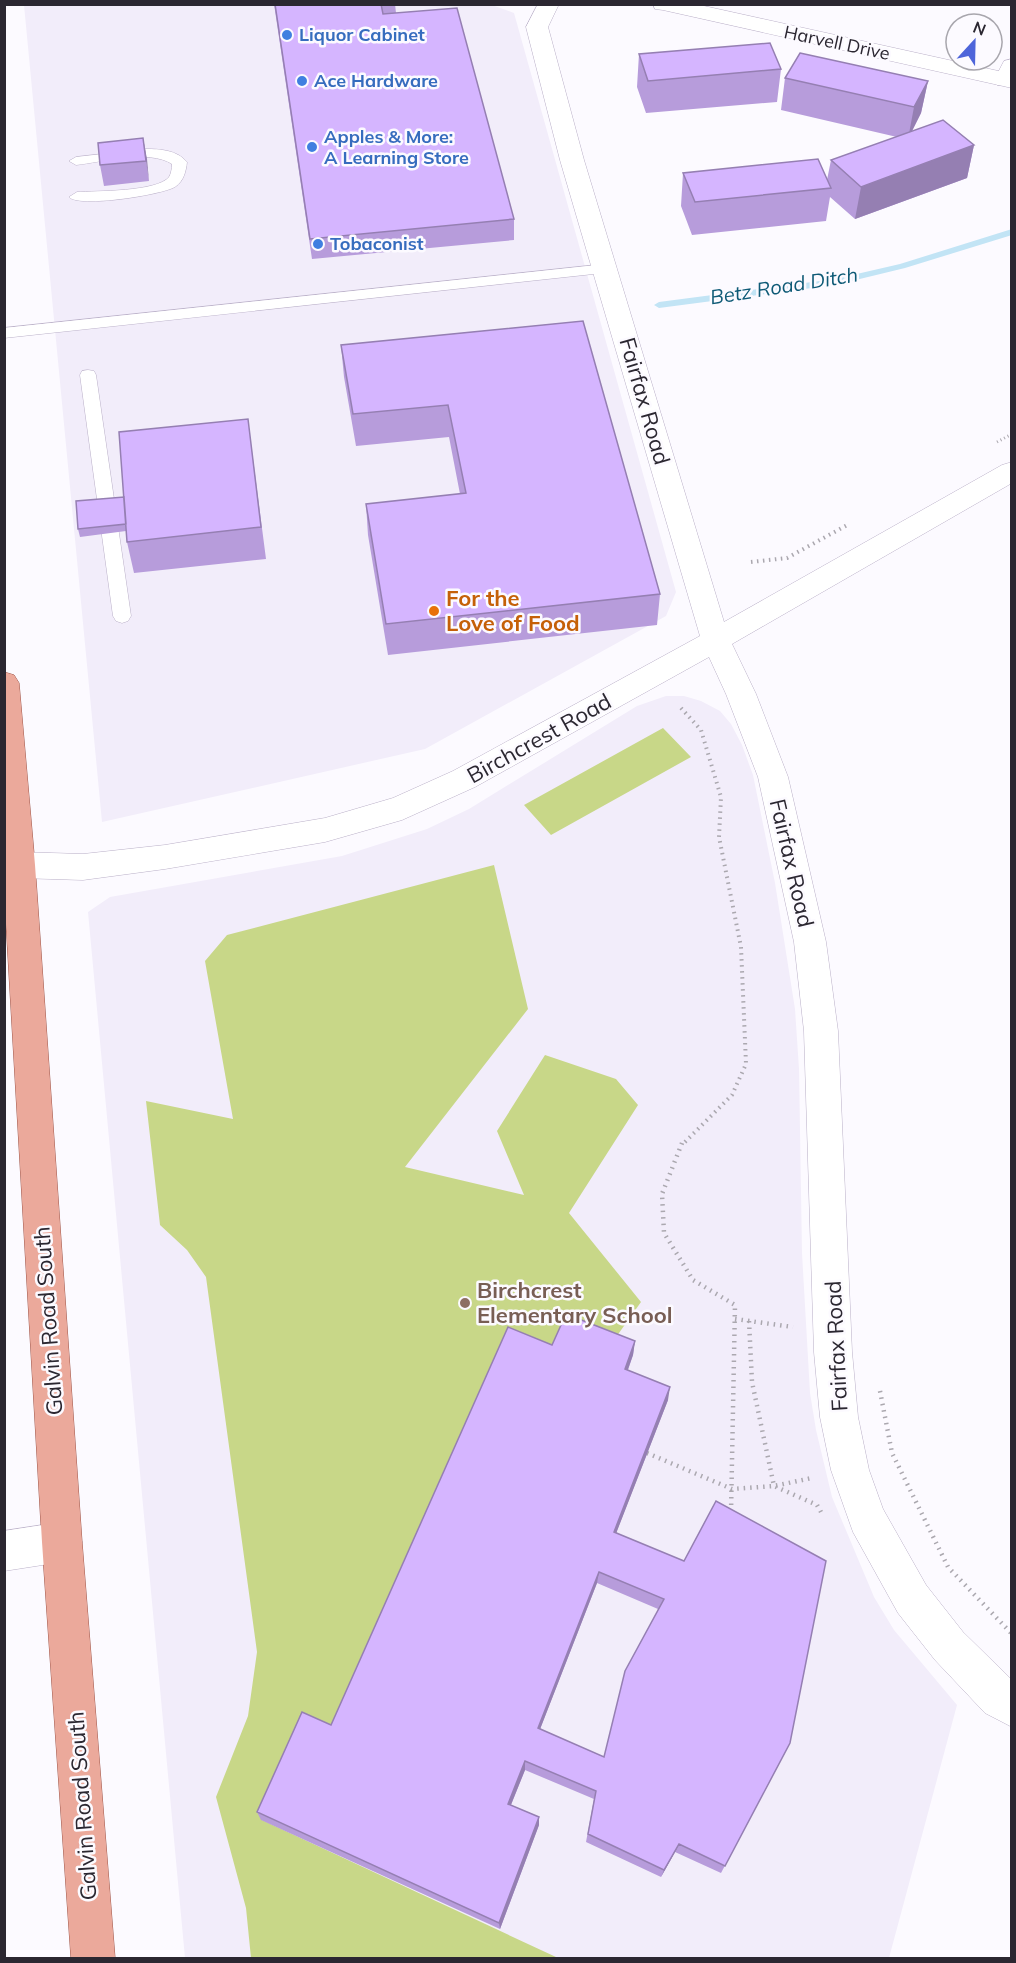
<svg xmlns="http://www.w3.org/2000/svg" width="1016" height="1963" font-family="Mulish,sans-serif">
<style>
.built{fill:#f2edfa}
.green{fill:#c8d788}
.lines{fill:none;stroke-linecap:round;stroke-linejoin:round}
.stream{fill:#c2e4f5;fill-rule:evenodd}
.lane-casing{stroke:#bab0c8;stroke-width:1}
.street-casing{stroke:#bab0c8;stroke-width:1}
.secondary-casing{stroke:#bab0c8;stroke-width:1}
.primary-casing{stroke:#9f564a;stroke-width:1}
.path-far2{stroke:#aba8af;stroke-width:3;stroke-dasharray:1 3;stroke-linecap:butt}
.path-far1{stroke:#aba8af;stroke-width:4;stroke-dasharray:1.5 4.5;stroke-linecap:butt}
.path{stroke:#aba8af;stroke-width:4.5;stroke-dasharray:1.5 5;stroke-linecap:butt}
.lane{fill:#fff;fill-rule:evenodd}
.street{fill:#fff;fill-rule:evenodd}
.secondary{fill:#fff;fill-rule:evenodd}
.primary{fill:#eba99b;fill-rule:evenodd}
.wall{fill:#b79cdb;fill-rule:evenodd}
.shaded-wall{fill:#957fb2}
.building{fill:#d5b5ff;stroke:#957fb2;stroke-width:1.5;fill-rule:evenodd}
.shop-dot{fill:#3f7fe0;stroke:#fcfaff;stroke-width:2}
.food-dot{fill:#e8710a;stroke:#fcfaff;stroke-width:2}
.education-dot{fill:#8d6e63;stroke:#fcfaff;stroke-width:2}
.labels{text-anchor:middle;stroke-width:5;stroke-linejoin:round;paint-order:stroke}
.far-shop-label{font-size:18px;font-weight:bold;fill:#366cbe;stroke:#fcfaff;text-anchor:start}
.far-street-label{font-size:18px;fill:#2b2731;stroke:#fcfaff}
.far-water-label{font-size:20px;font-style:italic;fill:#0e5a76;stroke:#fcfaff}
.street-label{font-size:22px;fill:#2b2731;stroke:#fcfaff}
.food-label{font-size:22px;font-weight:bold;fill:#c56008;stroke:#fcfaff;text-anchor:start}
.education-label{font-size:22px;font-weight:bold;fill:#785e54;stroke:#fcfaff;text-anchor:start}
</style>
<rect width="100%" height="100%" fill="#fcfaff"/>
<!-- built -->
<path class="built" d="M489,4L514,13L676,592L666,616L425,749L102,822L24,5Z
M666,696H684L701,701L720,711L731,724L742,745L753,775L775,883L795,1009L799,1069L802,1253L810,1393L816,1430L832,1497L874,1597L894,1630L957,1705L889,1958H185L88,912L110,897L342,856L427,829L469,809L637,706Z"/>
<!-- green -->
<path class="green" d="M663,728L691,757L551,835L524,805Z
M494,865L528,1009L405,1167L524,1195L497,1131L545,1055L616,1079L638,1105L569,1213L641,1302L334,1734L262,1820L556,1957L251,1958L246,1908L216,1797L248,1716L257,1652L206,1277L187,1250L160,1225L146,1101L233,1119L205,961L227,935Z"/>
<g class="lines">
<!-- stream -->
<path class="stream" d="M1012,229V235L905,268L835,285L659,308L654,305L659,302L835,279L900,264Z"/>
<!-- lane casing -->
<g class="lane-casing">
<path id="lane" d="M146,149C160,149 177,150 187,162C186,171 184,181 175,187C161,195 79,208 69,197L77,192C95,191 157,192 169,177C171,174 172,168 172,164C149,149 102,162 76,165L69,161L76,157Z
M606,264L614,269L612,272L4,338V328Z
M88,370L94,371L96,375L131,616L128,621L122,623L116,621L113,616L80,375L82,371Z"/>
</g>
<!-- street casing -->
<g class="street-casing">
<path id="street" d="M538,4H559L548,27L584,160L724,622L1002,465L1012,462V483L732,644L756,694L788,777L826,942L838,1031L852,1352L858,1417L869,1470L883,1509L926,1585L963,1632L1012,1680V1727L985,1713L935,1660L898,1613L853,1532L831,1470L820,1417L814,1352L804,1031L794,942L758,777L726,694L709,657L475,787L402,820L325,842L165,869L83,880L19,878L8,874L4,868L8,856L19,852L83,854L165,845L325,818L393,798L453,771L700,636L560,160L526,27Z
M1012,59V85H997L994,80L1004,61Z
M62,1522L76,1528L82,1542L76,1556L62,1562L4,1571V1531Z"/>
</g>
<!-- secondary casing -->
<g class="secondary-casing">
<path id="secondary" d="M653,4H695L1012,74V88L663,10L655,9Z"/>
</g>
<!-- primary casing -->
<g class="primary-casing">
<path id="primary" d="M4,672L14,675L19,683L35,865L82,1542L115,1958H71L42,1542L4,888Z"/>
</g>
<!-- path-far2 -->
<path class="path-far2" d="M997,442L1012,434"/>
<!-- path-far1 -->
<path class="path-far1" d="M751,562L787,558L849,524
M681,708L701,730L721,797L719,837L741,947L746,1064L732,1095L682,1145"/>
<!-- path -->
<path class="path" d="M682,1143L662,1194L664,1233L693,1280L735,1305L731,1513
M735,1319L793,1327
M749,1321L752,1382L774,1486L817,1505L821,1512
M880,1391L892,1453L948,1567L1012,1634
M647,1453L732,1489L774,1486L812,1478"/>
<!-- lane -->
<use href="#lane" class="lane"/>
<!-- street -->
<use href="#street" class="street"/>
<!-- secondary -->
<use href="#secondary" class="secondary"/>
<!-- primary -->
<use href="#primary" class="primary"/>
</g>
<!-- wall -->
<path class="wall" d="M274,4H395L396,13L514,219V240L312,259Z
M639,54L781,69L777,102L646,113L637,87Z
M785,78L928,81L921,113L912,131L974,145L967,178L855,219L830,197L826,221L692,235L681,206L683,173L827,180L831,160L897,137L781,110Z
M143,138L149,181L104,186L100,165Z
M583,321L660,594L657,625L388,655L368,535L366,504L460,494L449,437L356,446L344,377L341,345Z
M252,451L266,559L134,573L127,542L126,531L80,537L78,529L124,497Z
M635,1341L633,1355L628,1370L668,1400L616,1533L790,1743L721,1873L675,1852L661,1877L586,1842L594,1799L525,1770L511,1805L539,1817V1825L500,1929L261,1820L257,1812L331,1725L552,1345ZM597,1583L658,1609L604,1757L540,1729Z"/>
<!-- shaded-wall -->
<path class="shaded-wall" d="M928,81L921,113L908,139L914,107Z
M143,138L147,159L149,181L146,161Z
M974,145L967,178L855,219L861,187Z
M635,1341L633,1355L623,1383L625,1369Z
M670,1387L668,1400L612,1544L614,1532Z
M599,1572L597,1583L537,1737L538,1728Z
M525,1761V1770L508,1812V1804Z
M539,1817V1825L500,1929L499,1923Z
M679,1844L675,1852L661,1877L664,1870Z"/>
<!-- building -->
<path class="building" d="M275,4H381L383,14L457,8L514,219L310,239Z
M770,43L781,69L648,81L639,54Z
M800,53L928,81L914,107L785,78Z
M943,120L974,145L861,187L831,160Z
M143,138L146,161L100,165L98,143Z
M818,159L831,188L695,202L683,173Z
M583,321L660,594L386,624L366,504L466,493L448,405L353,414L341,345Z
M248,419L261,527L127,542L119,432Z
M124,497L126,524L78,529L76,501Z
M566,1314L635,1341L625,1369L670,1387L614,1532L684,1561L716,1501L826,1561L790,1743L725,1866L679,1844L664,1870L588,1834L596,1791L525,1761L508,1804L539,1817L499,1923L257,1812L302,1712L331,1725L508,1327L552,1345ZM599,1572L664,1599L625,1671L604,1757L538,1728Z"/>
<!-- markers -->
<g class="shop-dot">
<circle cx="287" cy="35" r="6"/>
<circle cx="302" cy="81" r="6"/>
<circle cx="312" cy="147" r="6"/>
<circle cx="318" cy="244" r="6"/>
</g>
<circle class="food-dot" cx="434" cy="611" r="6"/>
<circle class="education-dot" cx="465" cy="1303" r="6"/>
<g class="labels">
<!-- far-shop labels -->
<g class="far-shop-label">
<text x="299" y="41">Liquor Cabinet</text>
<text x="314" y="87">Ace Hardware</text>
<text x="324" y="143">Apples &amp; More:<tspan x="324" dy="21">A Learning Store</tspan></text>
<text x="330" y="250">Tobaconist</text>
</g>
<!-- far-street labels -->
<g class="far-street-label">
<text transform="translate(837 43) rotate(12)" y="6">Harvell Drive</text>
</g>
<!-- far-water labels -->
<g class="far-water-label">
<text transform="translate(784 286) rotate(-9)" y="7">Betz Road Ditch</text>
</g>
<!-- street labels -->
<g class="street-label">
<text transform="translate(645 401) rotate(74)" y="8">Fairfax Road</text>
<text transform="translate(539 738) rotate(-29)" y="8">Birchcrest Road</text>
<text transform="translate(792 863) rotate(77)" y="8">Fairfax Road</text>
<text transform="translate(48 1321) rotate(-94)" y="8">Galvin Road South</text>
<text transform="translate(836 1346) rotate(-93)" y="8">Fairfax Road</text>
<text transform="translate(82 1806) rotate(-94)" y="8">Galvin Road South</text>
</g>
<!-- food labels -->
<g class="food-label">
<text x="446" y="606">For the<tspan x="446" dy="25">Love of Food</tspan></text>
</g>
<!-- education labels -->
<g class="education-label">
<text x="477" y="1298">Birchcrest<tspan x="477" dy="25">Elementary School</tspan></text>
</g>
</g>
<!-- border -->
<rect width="1016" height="1963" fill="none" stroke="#2b2731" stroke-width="12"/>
<!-- north arrow -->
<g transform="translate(974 42) rotate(22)"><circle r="28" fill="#fcfaff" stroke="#a8a6ad" stroke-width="1.5"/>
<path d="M0-4.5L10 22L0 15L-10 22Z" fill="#4e65da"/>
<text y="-9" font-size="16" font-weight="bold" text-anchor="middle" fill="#2b2731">N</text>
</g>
</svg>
